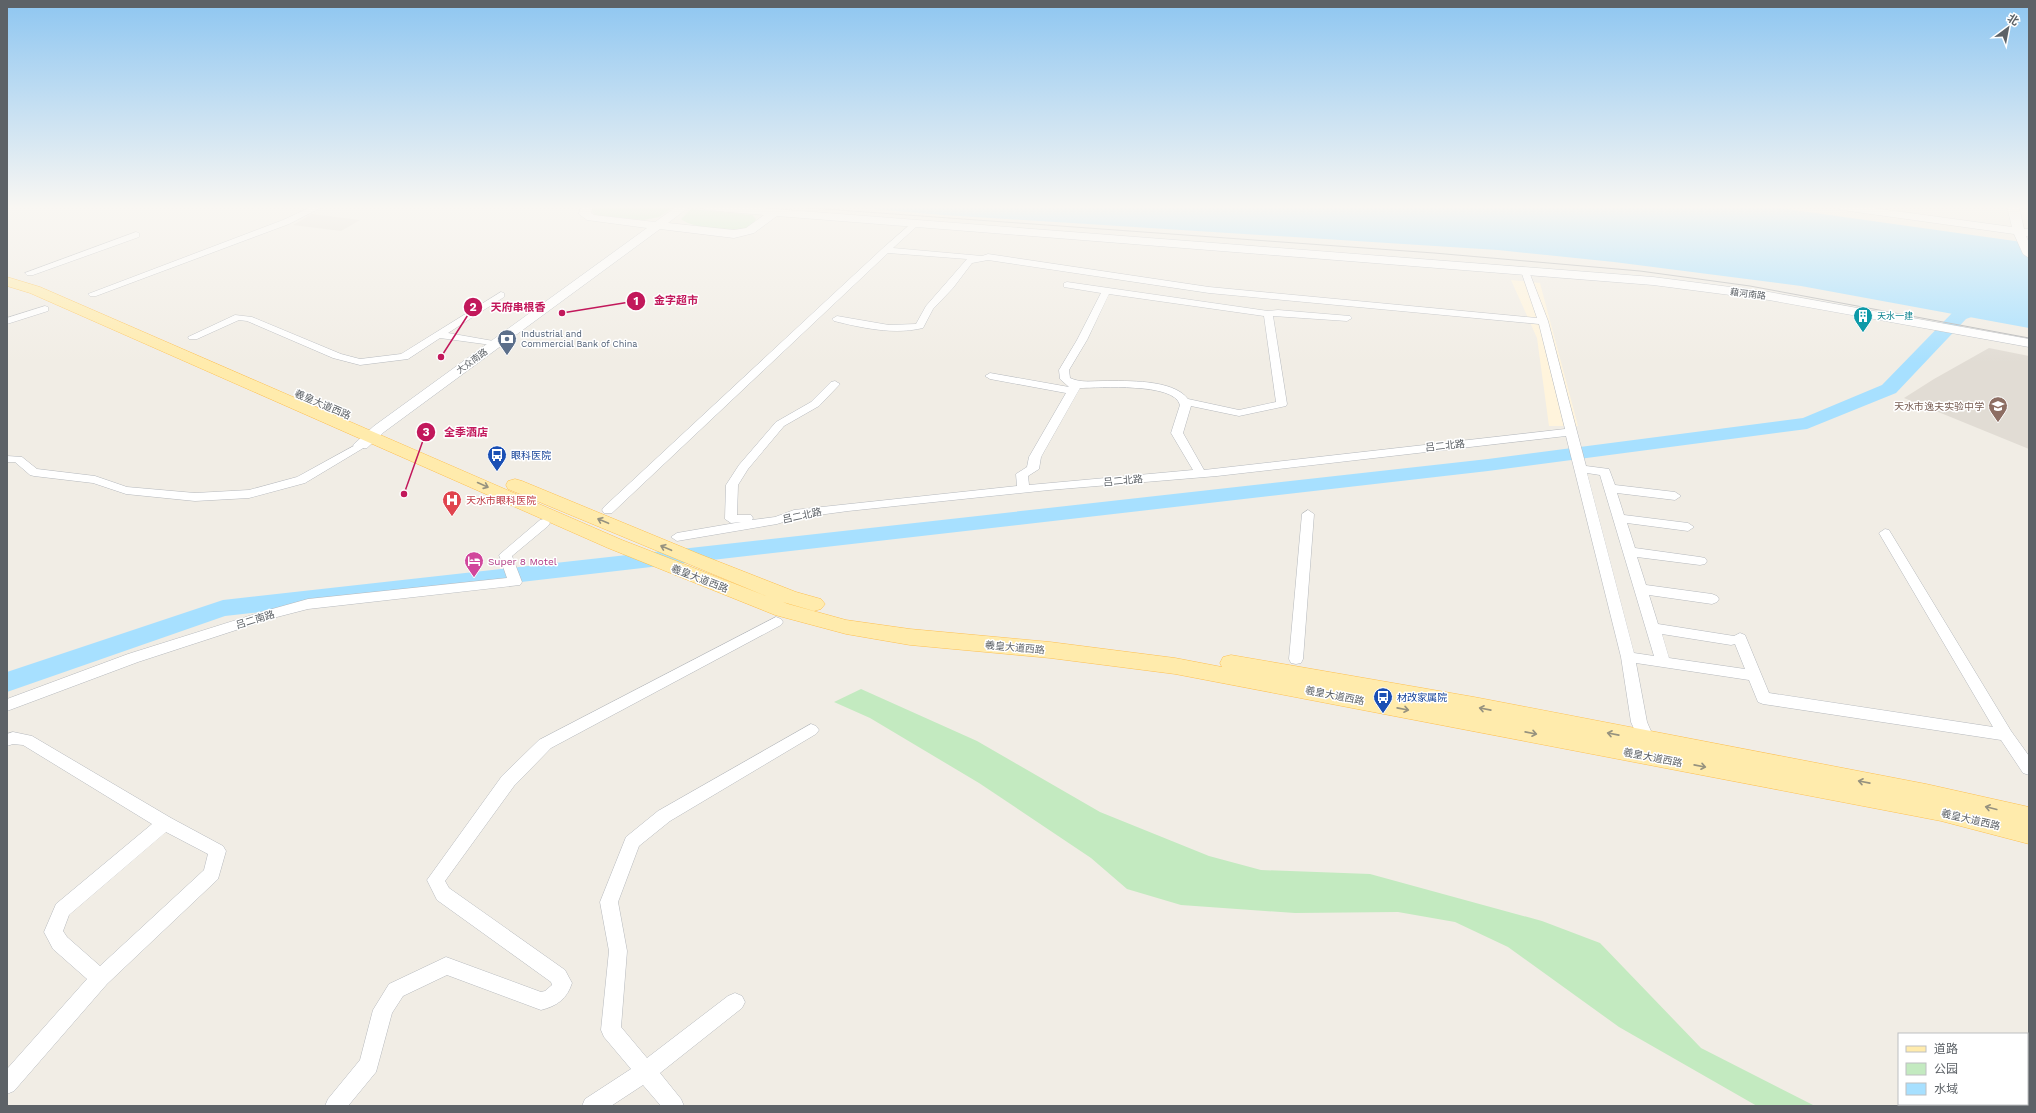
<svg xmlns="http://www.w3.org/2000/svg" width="2036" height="1113" font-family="'Work Sans','Noto Sans SC',sans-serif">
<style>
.commercial{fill:#fff4dc}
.education{fill:#e1dcd4}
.green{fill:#c3eac0}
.water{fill:#a7e0ff}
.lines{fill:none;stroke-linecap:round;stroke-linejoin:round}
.river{fill:#a7e0ff;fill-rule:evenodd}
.street-casing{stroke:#b6b9bd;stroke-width:1}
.secondary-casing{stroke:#b7bbc0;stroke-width:1}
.primary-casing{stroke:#fec051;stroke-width:1}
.street{fill:#fff;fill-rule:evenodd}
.secondary{fill:#fff;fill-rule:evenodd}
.primary{fill:#ffebac;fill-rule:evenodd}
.tram{stroke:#b5b6b7;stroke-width:1}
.oneway{stroke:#96927f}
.labels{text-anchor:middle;stroke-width:3;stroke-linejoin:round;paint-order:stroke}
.far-street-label{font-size:9px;fill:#5d6267;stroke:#fff}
.far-culture-label{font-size:9px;fill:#0d838f;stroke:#fff;text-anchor:start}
.far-service-label{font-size:9px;fill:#4e5e75;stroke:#fff;text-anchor:start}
.street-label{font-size:10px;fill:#5d6267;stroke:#fff}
.education-label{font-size:10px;fill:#785e54;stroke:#fff;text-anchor:end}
.transit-label{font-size:10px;fill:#164399;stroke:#fff;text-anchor:start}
.health-label{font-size:10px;fill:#be3a42;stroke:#fff;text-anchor:start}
.hotel-label{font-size:10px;fill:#b23c85;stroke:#fff;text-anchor:start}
.leader{fill:none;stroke:#c2185b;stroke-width:1.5}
.callout-dot{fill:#c2185b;stroke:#fff;stroke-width:1.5}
.mark-label{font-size:12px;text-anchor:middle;font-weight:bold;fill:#fff}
.callout-label{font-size:11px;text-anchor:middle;font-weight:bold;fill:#c2185b;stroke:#fff;stroke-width:3;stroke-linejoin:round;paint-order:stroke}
</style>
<rect width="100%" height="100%" fill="#f1ede5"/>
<!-- commercial -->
<path class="commercial" d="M1511,280L1540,283L1578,426H1549L1537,338Z"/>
<!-- education -->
<path class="education" d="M312,214L360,220L341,231L293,225Z
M1989,348L2029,356V449L1904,398L1934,379Z"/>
<!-- green -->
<path class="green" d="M595,207H664L672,208L659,217L644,220L596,215L591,211Z
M691,209L752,215L756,219C754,223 752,226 748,228C734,233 691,228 681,219Z
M861,689L977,741L1100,812L1209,856L1261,870L1370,874L1542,921L1600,943L1701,1048L1815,1106H1757L1619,1027L1508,947L1455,922L1398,912L1295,913L1181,905L1127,889L1091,858L979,783L870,718L834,702Z"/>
<!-- water -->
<path class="water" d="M850,207H1773L2029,243V328L1801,286L1614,262L1498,250L943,215Z"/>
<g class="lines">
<!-- river -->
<path class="river" d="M1981,302L1987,303L1989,307L1987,311L1966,319L1896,393L1807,429L1488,471L225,616L7,692V672L223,600L1488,459L1803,418L1882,385L1954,311Z"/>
<!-- street casing -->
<g class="street-casing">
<path id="street" d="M311,207H322L289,224L96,296H90L88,294L283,220Z
M913,222L917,225L916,227L893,248L982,256L988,254L1209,287L1537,318L1521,271L1525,268L1528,269L1548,321L1586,466L1609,469L1615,485L1675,492L1681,496L1675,500L1617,493L1624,515L1688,523L1694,527L1688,531L1627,523L1635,548L1700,557L1705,558L1707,561L1705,564L1700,565L1637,557L1646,585L1712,594L1717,596L1719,599L1717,602L1712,604L1649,595L1658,624L1734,636L1740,633L1745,635L1769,693L1993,727L1879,533L1885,529L1889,530L2011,731L2029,756V775L2023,773L2001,740L1763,704L1758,702L1749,680L1636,663L1647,722L1657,745L1655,749L1649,751L1643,749L1631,722L1621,657L1566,436L1217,476L1049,490L848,511L796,518L777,524L677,541L671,537L677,533L741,522L731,523L725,519L726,485L739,465L776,422L811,402L831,382L835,381L840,384L819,406L784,426L748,469L738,485L737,515H751L753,518L752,520L775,517L794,510L1017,486L1016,474L1027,467L1029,457L1066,393L990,379L985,376L990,373L1069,387L1060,379L1059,370L1077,340L1101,293L1064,287V283L1067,282L1268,311L1278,310L1350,316L1352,318L1347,321L1273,316L1287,404L1286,406L1239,416L1191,406L1183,433L1204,470L1565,429L1539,324L1209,293L988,260L972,263L953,288L933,309L923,328C894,335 862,328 834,321L832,319L837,316L889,325L916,324L926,306L967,259L888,253L612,513H604L602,510L604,507L883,248ZM1109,294L1264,316L1276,402L1239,410L1188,399C1173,379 1127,381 1103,381C1091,381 1081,383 1070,378L1069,370L1087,340ZM1080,388C1099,388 1174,382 1180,405L1171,433L1193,470L1029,485L1028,476L1039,469L1041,457ZM1587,473L1600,475L1654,656L1634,653ZM1662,634L1731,645L1735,644L1745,669L1669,658Z
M136,232L139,233V237L33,275H27L25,273Z
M501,292L504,293V297L448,333L499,342L500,344L499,346L440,338L408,359L360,365L333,358L247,321L239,320L197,339H189L188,337L235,315L252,317L341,354L360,359L401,354Z
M45,306L48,307V311L7,324V318Z
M361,442L365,443L367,445L365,447L305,483L249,498L195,501L126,494L93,483L34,476L30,475L15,462H7V456L22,457L37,469L95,476L127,487L195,493L249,490L297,477Z
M1308,510L1314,514L1303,659L1301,663L1296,664L1291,663L1289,659L1302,514Z
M544,519L548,520L550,523L548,526L512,556L522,582L520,585L308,609L273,618L138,662L7,711V699L128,654L265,611L308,599L507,578L499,555L540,520Z
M776,617L781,619L783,622L781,625L551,748L514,786L445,881L449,888L565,970L572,983C567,999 557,1006 541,1010L447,975L403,996L392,1013L376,1072L348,1106H325L328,1099L360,1060L373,1010L389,984L446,957L541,992L545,991L552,985L551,982L437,900L427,880L502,776L539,740Z
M811,724L816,726L819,730L816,734L670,821L639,846L618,902L627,951L621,1027L647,1058L728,996L735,993L742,996L745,1002L742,1008L660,1073L681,1099L684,1106H661L643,1085L611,1106H582L585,1099L631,1069L604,1037L601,1030L609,951L600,902L626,837L658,811Z
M13,732L32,736L171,818L223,846L226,851L218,879L107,984L14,1091L7,1094V1069L87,979L53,949L44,932L56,904L152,824L23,745L13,744L7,746V734ZM166,832L208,854L204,870L100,966L67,937L63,931L69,915Z"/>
</g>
<!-- secondary casing -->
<g class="secondary-casing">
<path id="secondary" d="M581,207H593L591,213L594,215L655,222L676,207H689L668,223L734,230L746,228L764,215L706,210L700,207H749L1653,277L1769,292L2029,339V347L1769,300L1653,285L777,216L754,233L734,238L660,229L384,432L367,448H355L353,445L374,426L647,228L587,220L579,214Z
M1836,207H1866L2012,227L2007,207H2019L2024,229H2029V237L2026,236L2029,243V258L2023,254L2014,234L1842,210Z"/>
</g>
<!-- primary casing -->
<g class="primary-casing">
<path id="primary" d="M7,277L40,287L622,540L766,596L508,489L506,485L508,481L515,479L522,481L699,554L796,592L821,599L825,604L821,609L814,611L783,602L788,604L846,620L910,629L1050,642L1175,658L1222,667L1220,663L1223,657L1231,655L1474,697L1926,784L2029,807V844L1941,821L1175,674L1050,658L910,645L846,634L775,615L608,548L30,293L7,286Z"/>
</g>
<!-- street -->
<use href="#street" class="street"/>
<!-- secondary -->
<use href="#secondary" class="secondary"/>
<!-- primary -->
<use href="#primary" class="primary"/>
<!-- tram -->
<path class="tram" d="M797,207L1434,253L1640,271L1750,286L2029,338"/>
</g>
<!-- one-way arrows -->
<defs><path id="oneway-shaft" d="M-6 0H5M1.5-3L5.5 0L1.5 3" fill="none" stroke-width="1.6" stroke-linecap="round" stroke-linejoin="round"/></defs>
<g class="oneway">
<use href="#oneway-shaft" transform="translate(483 485) rotate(24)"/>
<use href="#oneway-shaft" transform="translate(603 521) rotate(-157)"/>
<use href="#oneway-shaft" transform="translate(666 548) rotate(-157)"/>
<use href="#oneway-shaft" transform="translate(1403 709) rotate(11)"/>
<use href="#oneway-shaft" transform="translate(1485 709) rotate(-169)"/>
<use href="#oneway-shaft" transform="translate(1531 733) rotate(11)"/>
<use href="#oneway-shaft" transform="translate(1613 734) rotate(-169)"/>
<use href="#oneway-shaft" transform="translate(1700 766) rotate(11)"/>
<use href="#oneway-shaft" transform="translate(1864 782) rotate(-169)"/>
<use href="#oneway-shaft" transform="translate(1991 808) rotate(-166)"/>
</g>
<!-- sky -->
<linearGradient id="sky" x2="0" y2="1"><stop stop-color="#8ec6f1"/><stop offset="0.57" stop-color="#f9f7f3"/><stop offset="1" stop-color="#f9f7f3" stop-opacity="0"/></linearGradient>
<rect width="2036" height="363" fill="url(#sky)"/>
<!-- icons -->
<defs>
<g id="building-pin" transform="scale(1)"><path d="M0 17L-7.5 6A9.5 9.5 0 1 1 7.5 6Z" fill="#0f9aa8" stroke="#fff"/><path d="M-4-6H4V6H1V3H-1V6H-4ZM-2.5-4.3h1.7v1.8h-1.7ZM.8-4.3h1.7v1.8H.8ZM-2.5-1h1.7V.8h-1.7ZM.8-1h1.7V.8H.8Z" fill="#fff"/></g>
<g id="bank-pin" transform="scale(1)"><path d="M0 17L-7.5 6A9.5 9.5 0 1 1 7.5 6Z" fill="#5c6f8a" stroke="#fff"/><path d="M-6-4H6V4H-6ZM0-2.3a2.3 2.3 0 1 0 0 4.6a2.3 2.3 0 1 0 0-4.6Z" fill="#fff"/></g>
<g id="school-pin" transform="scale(1)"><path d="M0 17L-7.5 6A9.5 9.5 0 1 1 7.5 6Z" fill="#8d6e63" stroke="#fff"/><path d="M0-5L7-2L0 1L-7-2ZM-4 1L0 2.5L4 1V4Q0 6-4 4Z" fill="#fff"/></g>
<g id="bus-pin" transform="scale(1)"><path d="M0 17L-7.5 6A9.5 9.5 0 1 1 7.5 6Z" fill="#1a4fb4" stroke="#fff"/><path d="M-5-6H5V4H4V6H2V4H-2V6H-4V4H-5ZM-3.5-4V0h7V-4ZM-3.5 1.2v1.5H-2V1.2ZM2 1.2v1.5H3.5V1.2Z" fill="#fff"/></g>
<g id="hospital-pin" transform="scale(1)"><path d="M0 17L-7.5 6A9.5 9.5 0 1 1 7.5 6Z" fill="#e0444e" stroke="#fff"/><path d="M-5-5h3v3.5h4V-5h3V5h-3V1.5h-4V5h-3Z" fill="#fff"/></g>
<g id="hotel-pin" transform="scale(1)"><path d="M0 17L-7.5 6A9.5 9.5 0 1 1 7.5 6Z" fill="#d1479c" stroke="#fff"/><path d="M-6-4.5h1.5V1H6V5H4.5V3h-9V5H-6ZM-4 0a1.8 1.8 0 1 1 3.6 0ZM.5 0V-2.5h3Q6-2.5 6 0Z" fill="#fff"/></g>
</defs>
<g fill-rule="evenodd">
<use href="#building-pin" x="1863" y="316"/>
<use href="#bank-pin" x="507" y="339"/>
<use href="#school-pin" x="1998" y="406"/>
<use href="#bus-pin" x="497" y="455"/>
<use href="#hospital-pin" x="452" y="500"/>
<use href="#hotel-pin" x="474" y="561"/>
<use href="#bus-pin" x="1383" y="697"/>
</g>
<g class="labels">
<!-- far-street labels -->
<g class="far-street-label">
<text transform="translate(1748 294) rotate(7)" y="3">藉河南路</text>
<text transform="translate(472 361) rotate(-36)" y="3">大众南路</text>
</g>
<!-- far-culture labels -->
<g class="far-culture-label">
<text x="1877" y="319">天水一建</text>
</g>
<!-- far-service labels -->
<g class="far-service-label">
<text x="521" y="337">Industrial and<tspan x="521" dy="10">Commercial Bank of China</tspan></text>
</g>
<!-- street labels -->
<g class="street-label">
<text transform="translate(323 404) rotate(23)" y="4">羲皇大道西路</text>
<text transform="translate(1445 445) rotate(-6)" y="4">吕二北路</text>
<text transform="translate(1123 480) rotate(-5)" y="4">吕二北路</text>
<text transform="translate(802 515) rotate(-12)" y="4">吕二北路</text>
<text transform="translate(700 578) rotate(21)" y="4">羲皇大道西路</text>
<text transform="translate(255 619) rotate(-17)" y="4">吕二南路</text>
<text transform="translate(1015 647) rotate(5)" y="4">羲皇大道西路</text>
<text transform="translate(1335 695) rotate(11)" y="4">羲皇大道西路</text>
<text transform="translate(1653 757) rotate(11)" y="4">羲皇大道西路</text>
<text transform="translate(1971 819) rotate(13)" y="4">羲皇大道西路</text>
</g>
<!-- education labels -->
<g class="education-label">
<text x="1984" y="410">天水市逸夫实验中学</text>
</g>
<!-- transit labels -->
<g class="transit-label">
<text x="511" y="459">眼科医院</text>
<text x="1397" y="701">材改家属院</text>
</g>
<!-- health labels -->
<g class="health-label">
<text x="466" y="504">天水市眼科医院</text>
</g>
<!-- hotel labels -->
<g class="hotel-label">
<text x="488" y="565">Super 8 Motel</text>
</g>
</g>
<!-- callouts -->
<path class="leader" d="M562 313L636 301M441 357L473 307M404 494L426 432"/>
<g class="callout-dot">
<circle cx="562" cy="313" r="4"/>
<circle cx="441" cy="357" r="4"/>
<circle cx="404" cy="494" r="4"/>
<circle cx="636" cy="301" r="10"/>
<circle cx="473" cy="307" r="10"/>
<circle cx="426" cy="432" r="10"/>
</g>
<g class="mark-label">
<text x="636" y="305">1</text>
<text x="473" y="311">2</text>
<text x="426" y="436">3</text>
</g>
<g class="callout-label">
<text x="676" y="304">金字超市</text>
<text x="518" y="311">天府串根香</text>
<text x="466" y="436">全季酒店</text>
</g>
<!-- border -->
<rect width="2036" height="1113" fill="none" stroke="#5d6267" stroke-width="16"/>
<!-- legend -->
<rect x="1898" y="1033" width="130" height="72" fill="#ffffff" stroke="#bec0c2"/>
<rect x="1906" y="1046" width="20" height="6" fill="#ffebac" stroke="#bec0c2"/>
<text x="1934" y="1053" font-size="12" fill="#5d6267">道路</text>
<rect x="1906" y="1063" width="20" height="12" fill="#c3eac0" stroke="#bec0c2"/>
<text x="1934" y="1073" font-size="12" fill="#5d6267">公园</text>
<rect x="1906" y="1083" width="20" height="12" fill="#a7e0ff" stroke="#bec0c2"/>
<text x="1934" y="1093" font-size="12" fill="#5d6267">水域</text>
<!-- north arrow -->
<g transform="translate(2008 28) rotate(32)" stroke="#ffffff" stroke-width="3" paint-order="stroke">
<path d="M0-3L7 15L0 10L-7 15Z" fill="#5d6267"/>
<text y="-6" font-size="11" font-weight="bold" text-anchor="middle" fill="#5d6267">北</text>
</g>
</svg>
